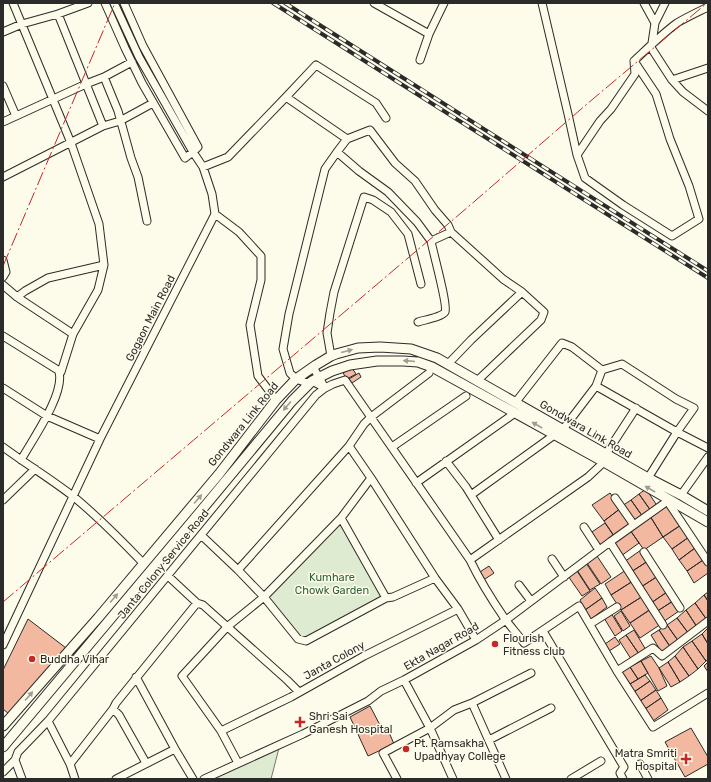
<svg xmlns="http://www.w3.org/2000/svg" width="711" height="782" font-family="Rubik,sans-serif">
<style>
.green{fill:#deebd1;stroke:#74746e}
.building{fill:#f2b8a0;stroke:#2b2b2b}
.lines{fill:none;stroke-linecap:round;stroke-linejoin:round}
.minor-casing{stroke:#2b2b2b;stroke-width:9}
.tertiary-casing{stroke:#2b2b2b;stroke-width:11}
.minor{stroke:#fdfbea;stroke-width:7}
.tertiary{stroke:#fdfbea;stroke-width:9}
.rail-casing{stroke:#2b2b2b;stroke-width:4}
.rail{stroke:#fdfbea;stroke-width:2.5;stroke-dasharray:8;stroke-linecap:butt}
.power{stroke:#c62828;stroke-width:1;stroke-dasharray:14 3 2 3;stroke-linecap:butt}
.oneway{fill:#9e9d94}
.poi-dot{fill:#c62828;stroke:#fdfbea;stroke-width:1.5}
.labels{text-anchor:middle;stroke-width:3;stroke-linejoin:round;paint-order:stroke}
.street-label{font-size:11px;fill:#2b2b2b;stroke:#fdfbea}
.park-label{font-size:11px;fill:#34623c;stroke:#fdfbea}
.poi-label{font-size:11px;fill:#2b2b2b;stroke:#fdfbea;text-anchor:start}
</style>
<rect width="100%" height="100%" fill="#fdfbea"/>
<!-- green -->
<path class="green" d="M341,518L386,598L306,641L298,639L264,597Z
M279,748L271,779H211Z"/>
<!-- building -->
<path class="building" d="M352,368L356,374L347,379L343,373Z
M359,373L361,377L352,383L349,379Z
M646,489L658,507L651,511L639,494Z
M610,493L621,508L604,521L592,505Z
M639,494L651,511L643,517L631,500Z
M631,500L643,517L634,523L622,506Z
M667,504L681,525L663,537L650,516Z
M621,508L632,524L614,536L604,521Z
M650,516L663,537L644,550L630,530Z
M605,523L614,536L598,548L589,534Z
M681,525L689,537L672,549L663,537Z
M630,530L639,543L621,556L612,542Z
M689,537L695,548L679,560L672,549Z
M695,548L703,560L687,571L679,560Z
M641,550L648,561L631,572L624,562Z
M597,556L611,577L601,584L587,563Z
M703,560L708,567V573L694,583L687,571Z
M648,561L658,576L641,587L631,572Z
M586,563L600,584L590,590L577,570Z
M489,566L494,573L482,581L477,574Z
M626,570L633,581L611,595L605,584Z
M577,571L590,591L582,596L568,576Z
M658,576L667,592L651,603L641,587Z
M633,581L643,596L621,610L611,595Z
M595,588L602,598L585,610L580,600Z
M667,592L673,601L656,612L651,603Z
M708,592V601L704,595Z
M704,595L708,601V619L707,620L695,603Z
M643,596L651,609L630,623L621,610Z
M602,598L607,607L591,619L585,610Z
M673,601L679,611L663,622L656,612Z
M695,603L707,620L697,627L686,610Z
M651,609L661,624L640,638L630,623Z
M686,610L697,627L689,634L677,618Z
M621,611L630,626L623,631L614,616Z
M611,613L622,631L615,636L604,618Z
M677,618L689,634L679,642L667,625Z
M28,619L66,648L9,714L3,709V670Z
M667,625L679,642L671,648L659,630Z
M708,628V644L702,634Z
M634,630L646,650L639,654L626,635Z
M659,630L671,648L662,653L651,635Z
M702,634L708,644V660L706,661L692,641Z
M626,635L639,654L631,659L619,640Z
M615,637L620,644L609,651L605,644Z
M692,641L706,661L698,669L683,647Z
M683,647L698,669L689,676L675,656Z
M651,656L659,668L667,686L658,691L641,661Z
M675,656L689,676L680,682L668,662Z
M641,661L648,673L638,679L630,667Z
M668,662L680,682L671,687L659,668Z
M708,662V672L704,666Z
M630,667L638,679L630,684L622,672Z
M645,675L650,681L634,692L630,684Z
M650,681L656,690L640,701L634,692Z
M656,690L661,698L645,709L640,701Z
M661,698L668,710L653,721L645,709Z
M370,706L382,729L388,730L394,744L368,756L350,717Z
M691,728L708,757V764L685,777L665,742Z"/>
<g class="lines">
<!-- minor casing -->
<g class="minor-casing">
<path id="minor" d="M13,3L71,143L99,224L104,265L98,290L73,334L61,372H59C65,394 32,440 21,460
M105,3L125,48L142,83L185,158L193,152L198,147L143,46L124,3
M374,3L429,34
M542,3L568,114L577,155
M644,3L655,23
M58,14L103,126
M3,32L22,24L58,14L88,3
M652,43L655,23L665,3
M650,46L672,80L683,92L708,111
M420,60L429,34L444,3
M634,61L656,94L670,139L689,186L699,219L672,236L623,205L585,178L577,155L600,121L611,109L635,74L634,61C648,48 662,34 677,23C687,17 698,12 708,7
M104,77L118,111L131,158L138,177L147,221
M672,80L708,68
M3,86L16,116
M286,97L347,139
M3,122L86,84L104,77L132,62
M337,152L359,171L388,192L417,222L431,241
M203,167L228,157L286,97L316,65L376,103L386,118
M3,177L103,126L120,121L153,103
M215,214L239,232L261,256V280L250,325L258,376L276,400
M3,260L6,272L3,277
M3,285L17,297L73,334
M522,292L503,279L451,232L448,225L435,210L415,181L395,163L370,130L347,139L337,152L325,169L289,314L283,349L290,373L296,379L307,383L312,381L325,388L333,384L345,380L470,560C480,581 492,600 505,619C511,627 518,635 524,643L579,606L617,671L653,727L708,693
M17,297L25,291L48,278L104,265
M418,322C424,320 442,317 445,312C448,305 433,252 431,241L451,232
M3,336L61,372
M331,356L327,333L330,313L334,292L364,197L373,200L391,212L408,234L421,284
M448,364L471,340L522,292L544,312L541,320L477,381
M602,370L622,364L676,399L694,408L677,432L708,448
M596,386L677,432L648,478
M3,388L47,416L100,439
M515,403L562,343L572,347L602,370
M349,446L371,478L435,578L458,609L476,640
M3,447C26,464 51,479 74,497C98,517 121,540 143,563
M392,447L466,396
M606,454L636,408
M446,461L466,487L499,540
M416,483L515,413
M471,495L564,428L596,386L602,370
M681,495L708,457
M615,498L634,525
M3,500L35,469
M670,505L708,562
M341,518L386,598
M584,527L599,550
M201,535L238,570L264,597L298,639L306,641L386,598L393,597L435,578
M610,542L663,625
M644,552L680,608
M552,559L564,577
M470,560L588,477L604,462
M238,570L349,446L364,424L371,417L429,373
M168,576L197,603L203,605L287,680L299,692
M519,585L531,601
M590,624L617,607
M543,631L624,767L620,773L623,779
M3,645L100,439L215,214L212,194L203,167L193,152L139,57L114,3
M617,671L653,648L662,656L708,621
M136,677L175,749L193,779
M404,680L430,728L453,779
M472,703L531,673
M113,709L119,715L146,763
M48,721L70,764L75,779
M221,731L291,697L364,656L458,609
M489,740L551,708
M15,760L22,779
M238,763L221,731L182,676L227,627L264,597L341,518L371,478
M70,764L113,709L116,703L197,603
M640,764L648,779
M3,772L15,760L18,752L48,721L316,395L325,388L313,367
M116,779L175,749
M204,779L303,734L368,701L381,691L404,680L476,640L506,620L610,542L669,500
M397,779L383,753L430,728L454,710L472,703L506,779
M571,779L601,761"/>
</g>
<!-- tertiary casing -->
<g class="tertiary-casing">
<path id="tertiary" d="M3,726L98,618L219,474L276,400L296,379L316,365L331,356L336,354L358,348L380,347L411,349L437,358L648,478L681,495L708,511
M3,747L185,530L292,401L312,381L332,371L350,365L377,361H403L418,362L432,367L604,462L708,522"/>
</g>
<!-- minor -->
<use href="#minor" class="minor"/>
<!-- tertiary -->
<use href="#tertiary" class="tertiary"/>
<!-- rail casing -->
<g class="rail-casing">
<path id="rail" d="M273,3L708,278
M285,3L708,271"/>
</g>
<!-- rail -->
<use href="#rail" class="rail"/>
<!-- power -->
<path class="power" d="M3,266L115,3
M3,602L468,207L587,104L707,3"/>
</g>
<!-- one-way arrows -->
<defs><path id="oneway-solid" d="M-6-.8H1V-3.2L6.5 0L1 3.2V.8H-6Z"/></defs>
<g class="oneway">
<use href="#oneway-solid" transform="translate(347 351) rotate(-15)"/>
<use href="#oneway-solid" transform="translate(409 361) rotate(-175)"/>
<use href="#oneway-solid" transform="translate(287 406) rotate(130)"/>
<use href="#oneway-solid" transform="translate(537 425) rotate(-150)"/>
<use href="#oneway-solid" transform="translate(650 489) rotate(-150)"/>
<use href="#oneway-solid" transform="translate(198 499) rotate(-50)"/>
<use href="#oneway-solid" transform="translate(114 598) rotate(-50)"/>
<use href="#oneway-solid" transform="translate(29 696) rotate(-49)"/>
</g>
<!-- markers -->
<g class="poi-dot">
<circle cx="495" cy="644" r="4"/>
<circle cx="32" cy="659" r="4"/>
<path d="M298 716h4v4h4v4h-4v4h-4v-4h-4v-4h4z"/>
<circle cx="406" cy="749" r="4"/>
<path d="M684 753h4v4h4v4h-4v4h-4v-4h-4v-4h4z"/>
</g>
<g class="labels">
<!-- street labels -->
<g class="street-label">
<text transform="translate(150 318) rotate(-63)" y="4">Gogaon Main Road</text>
<text transform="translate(243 424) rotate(-51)" y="4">Gondwara Link Road</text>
<text transform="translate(586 429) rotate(30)" y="4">Gondwara Link Road</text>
<text transform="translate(163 564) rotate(-51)" y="4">Janta Colony Service Road</text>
<text transform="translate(441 646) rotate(-30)" y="4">Ekta Nagar Road</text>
<text transform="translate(334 660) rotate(-29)" y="4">Janta Colony</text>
</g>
<!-- park labels -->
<g class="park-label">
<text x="332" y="581">Kumhare<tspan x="332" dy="13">Chowk Garden</tspan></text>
</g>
<!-- poi labels -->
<g class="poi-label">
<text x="503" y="642">Flourish<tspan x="503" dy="13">Fitness club</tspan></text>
<text x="40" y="663">Buddha Vihar</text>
<text x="309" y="720">Shri Sai<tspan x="309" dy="13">Ganesh Hospital</tspan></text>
<text x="414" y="747">Pt. Ramsakha<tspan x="414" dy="13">Upadhyay College</tspan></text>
<text x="677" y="757" text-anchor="end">Matra Smriti<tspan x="677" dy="13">Hospital</tspan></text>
</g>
</g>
<!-- border -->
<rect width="711" height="782" fill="none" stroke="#2b2b2b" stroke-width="8"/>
</svg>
